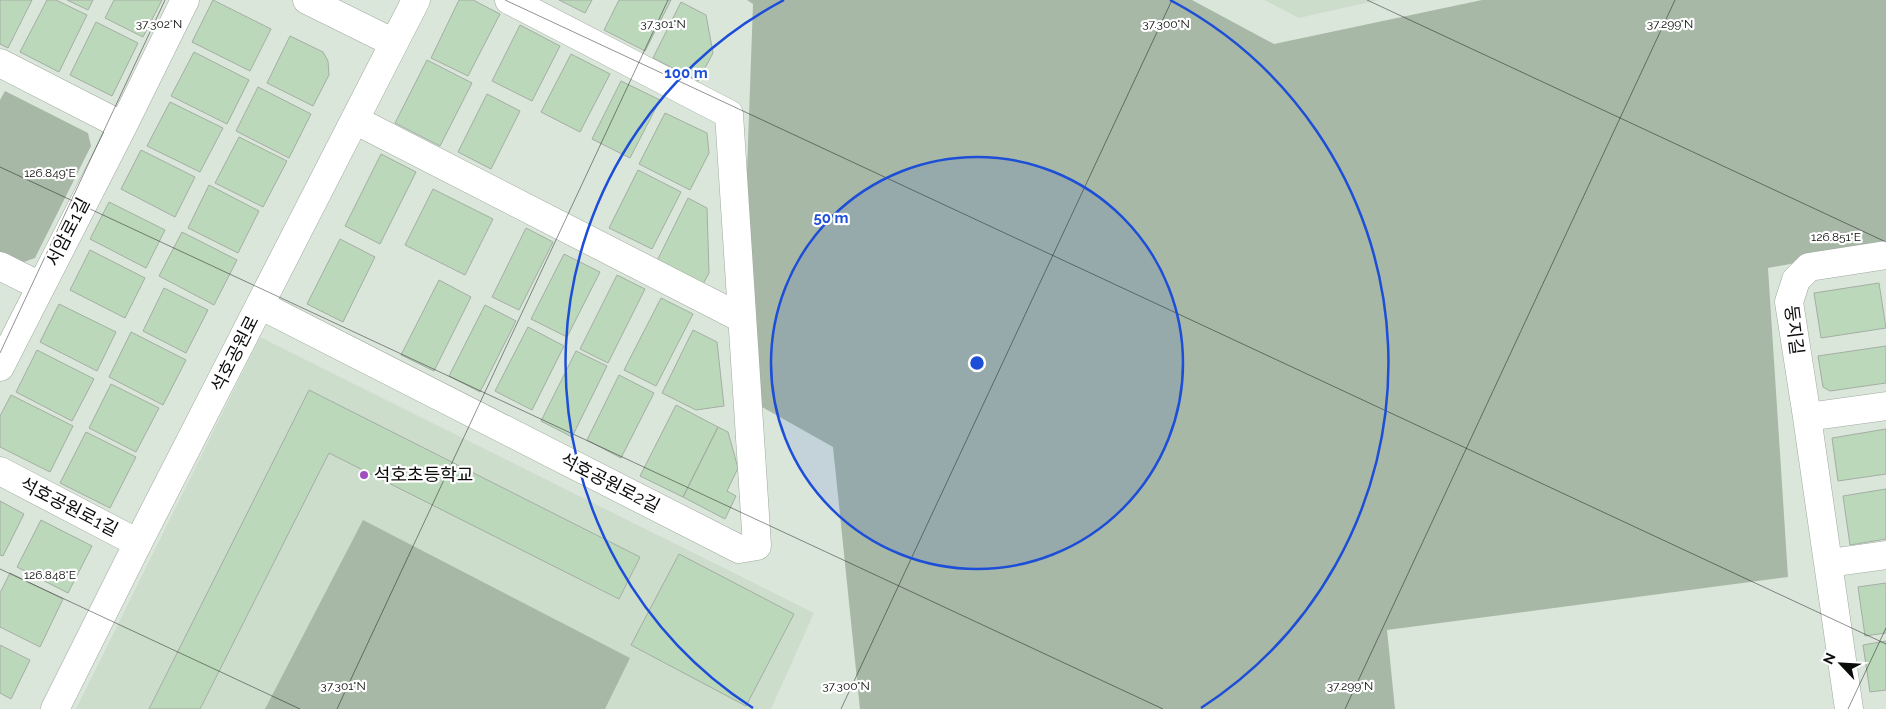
<svg xmlns="http://www.w3.org/2000/svg" width="1886" height="709" font-family="Raleway,'Noto Sans KR',sans-serif">
<style>
.built{fill:#cdddcc}
.green{fill:#a7b8a6}
.building{fill:#bbd8bb;stroke:#a4aea4}
.lines{fill:none;stroke-linecap:round;stroke-linejoin:round}
.minor-casing{stroke:#9fa99e;stroke-width:29}
.tertiary-casing{stroke:#9fa99e;stroke-width:29}
.minor{stroke:#fff;stroke-width:28}
.tertiary{stroke:#fff;stroke-width:28}
.ticks{fill:none;stroke:#0a0d0a;stroke-width:1;stroke-opacity:0.45}
.ring{fill:none;stroke:#1d4ed8;stroke-width:2.5}
.poi-dot{fill:#a04fbf;stroke:#fff;stroke-width:2}
.labels{text-anchor:middle;stroke-width:4.5;stroke-linejoin:round;paint-order:stroke}
.street-label{font-size:18px;fill:#0a0d0a;stroke:#fff}
.poi-label{font-size:18px;fill:#0a0d0a;stroke:#fff;text-anchor:start}
.ticks-label{font-size:12px;text-anchor:middle;fill:#0a0d0a;stroke:#fff;stroke-width:4.5;stroke-linejoin:round;paint-order:stroke}
.centre{fill:#1d4ed8;stroke:#fff;stroke-width:2.5}
.ring-label{font-size:15px;text-anchor:middle;font-weight:bold;fill:#1d4ed8;stroke:#fff;stroke-width:4.5;stroke-linejoin:round;paint-order:stroke}
</style>
<rect width="100%" height="100%" fill="#dbe6db"/>
<!-- built -->
<path class="built" d="M1264,0H1379L1299,18Z
M260,337L814,613L771,709H76Z"/>
<!-- green -->
<path class="green" d="M747,0H1192L1274,44L1482,0H1886V246L1768,268L1788,577L1387,630L1395,709H860L833,447L739,394L753,4Z
M5,91L88,133L91,146L35,258L21,263L0,252V100Z
M363,520L630,658L605,709H265Z"/>
<!-- building -->
<path class="building" d="M0,0H32L8,48L0,44Z
M47,0H56L87,15L59,72L20,52Z
M67,0H93L88,10Z
M114,0H162L143,37L105,18Z
M213,0L271,29L250,71L192,42Z
M459,0H473L500,14L468,76L431,58Z
M559,0H592L585,13Z
M619,0H671L645,51L604,30Z
M681,2L706,15L713,53L698,81L653,58Z
M96,22L138,43L112,96L70,75Z
M520,25L560,46L532,101L492,81Z
M290,36L323,52L328,61L329,75L313,106L267,83Z
M194,52L249,80L227,124L171,96Z
M571,54L610,74L580,132L541,112Z
M427,60L472,83L440,146L395,123Z
M621,81L660,100L630,158L592,139Z
M258,87L311,114L289,158L236,131Z
M487,94L520,111L491,169L458,152Z
M170,102L223,128L200,172L147,146Z
M665,113L707,133L709,153L690,190L639,164Z
M239,137L287,161L263,207L215,183Z
M141,150L195,177L175,217L121,189Z
M381,154L416,172L380,244L345,226Z
M638,170L681,192L652,249L609,228Z
M209,185L259,211L238,253L188,228Z
M433,189L493,219L465,275L405,245Z
M688,198L707,208L709,273L702,286L656,263Z
M109,202L165,230L146,268L90,239Z
M526,228L553,242L519,310L492,297Z
M182,232L237,260L214,305L159,276Z
M340,239L375,257L343,322L307,304Z
M90,250L145,278L125,318L70,290Z
M564,254L600,272L567,337L531,319Z
M617,275L645,289L608,363L580,349Z
M439,280L471,297L434,371L401,355Z
M1879,283L1886,328L1821,338L1814,293Z
M164,288L208,310L186,353L143,331Z
M661,298L693,314L656,386L624,370Z
M59,304L116,332L97,371L40,342Z
M485,305L516,321L480,392L449,376Z
M528,327L564,346L532,410L495,391Z
M693,330L717,342L724,406L696,410L662,393Z
M131,332L186,360L163,405L109,377Z
M1886,346V383L1830,391L1823,387L1818,356Z
M37,350L94,379L72,421L16,392Z
M576,351L607,366L572,437L541,421Z
M619,375L654,393L621,458L587,440Z
M111,384L159,408L136,452L89,428Z
M309,390L640,557L619,599L329,453L200,709H149Z
M11,395L73,426L50,472L0,447V416Z
M676,405L718,427L683,497L640,476Z
M718,427L728,432L738,468L727,491L736,496L725,519L683,497Z
M1886,429V474L1838,481L1832,438Z
M86,432L136,457L110,508L60,483Z
M1886,489V539L1850,545L1843,496Z
M0,501L24,514L3,556L0,555Z
M41,520L92,546L68,593L17,567Z
M679,554L794,614L746,706L631,645Z
M10,573L63,599L40,647L0,627V593Z
M1886,583V633L1865,636L1858,587Z
M1886,641V690L1870,692L1863,645Z
M0,645L30,660L11,699L0,693Z"/>
<g class="lines">
<!-- minor casing -->
<g class="minor-casing">
<path id="minor" d="M0,63L123,126
M355,120L741,318
M0,266L40,286
M260,305L739,549L757,546L729,114L509,0
M0,367L123,126L185,0
M1807,417L1886,406
M0,471L138,543
M1829,563L1886,555
M1849,709L1807,417L1789,302L1796,280L1809,267L1886,255"/>
</g>
<!-- tertiary casing -->
<g class="tertiary-casing">
<path id="tertiary" d="M307,0L394,43
M55,709L138,543L416,0"/>
</g>
<!-- minor -->
<use href="#minor" class="minor"/>
<!-- tertiary -->
<use href="#tertiary" class="tertiary"/>
</g>
<!-- ticks -->
<path class="ticks" d="M505,0L1886,644M1367,0L1886,242M0,167L1163,709M0,353L165,0M0,569L300,709M337,709L668,0M841,709L1172,0M1345,709L1675,0M1848,709L1886,628"/>
<!-- distance rings -->
<circle cx="977" cy="363" r="206" fill="#1d4ed8" fill-opacity=".12"/>
<g class="ring">
<circle cx="977" cy="363" r="206"/>
<path d="M753 708A411 411 0 0 1 784 0M1170 0A411 411 0 0 1 1201 708"/>
</g>
<!-- markers -->
<circle class="poi-dot" cx="364" cy="475" r="5"/>
<g class="labels">
<!-- street labels -->
<g class="street-label">
<text transform="translate(68 232) rotate(-63)" y="6">서암로1길</text>
<text transform="translate(1794 330) rotate(83)" y="6">둥지길</text>
<text transform="translate(235 354) rotate(-63)" y="6">석호공원로</text>
<text transform="translate(610 483) rotate(27)" y="6">석호공원로2길</text>
<text transform="translate(69 507) rotate(27)" y="6">석호공원로1길</text>
</g>
<!-- poi labels -->
<g class="poi-label">
<text x="374" y="481">석호초등학교</text>
</g>
</g>
<g class="ticks-label">
<text x="159" y="28">37.302°N</text>
<text x="663" y="28">37.301°N</text>
<text x="1166" y="28">37.300°N</text>
<text x="1670" y="28">37.299°N</text>
<text x="50" y="177">126.849°E</text>
<text x="1836" y="241">126.851°E</text>
<text x="50" y="579">126.848°E</text>
<text x="343" y="690">37.301°N</text>
<text x="846" y="690">37.300°N</text>
<text x="1350" y="690">37.299°N</text>
</g>
<circle cx="977" cy="363" r="8" class="centre"/>
<g class="ring-label">
<text x="686" y="78">100 m</text>
<text x="831" y="223">50 m</text>
</g>
<!-- north arrow -->
<g transform="translate(1841 664) rotate(295)" stroke="#ffffff" stroke-width="4" paint-order="stroke">
<path d="M0-4L9 19L0 12L-9 19Z" fill="#0a0d0a"/>
<text y="-8" font-size="14" font-weight="bold" text-anchor="middle" fill="#0a0d0a">N</text>
</g>
</svg>
